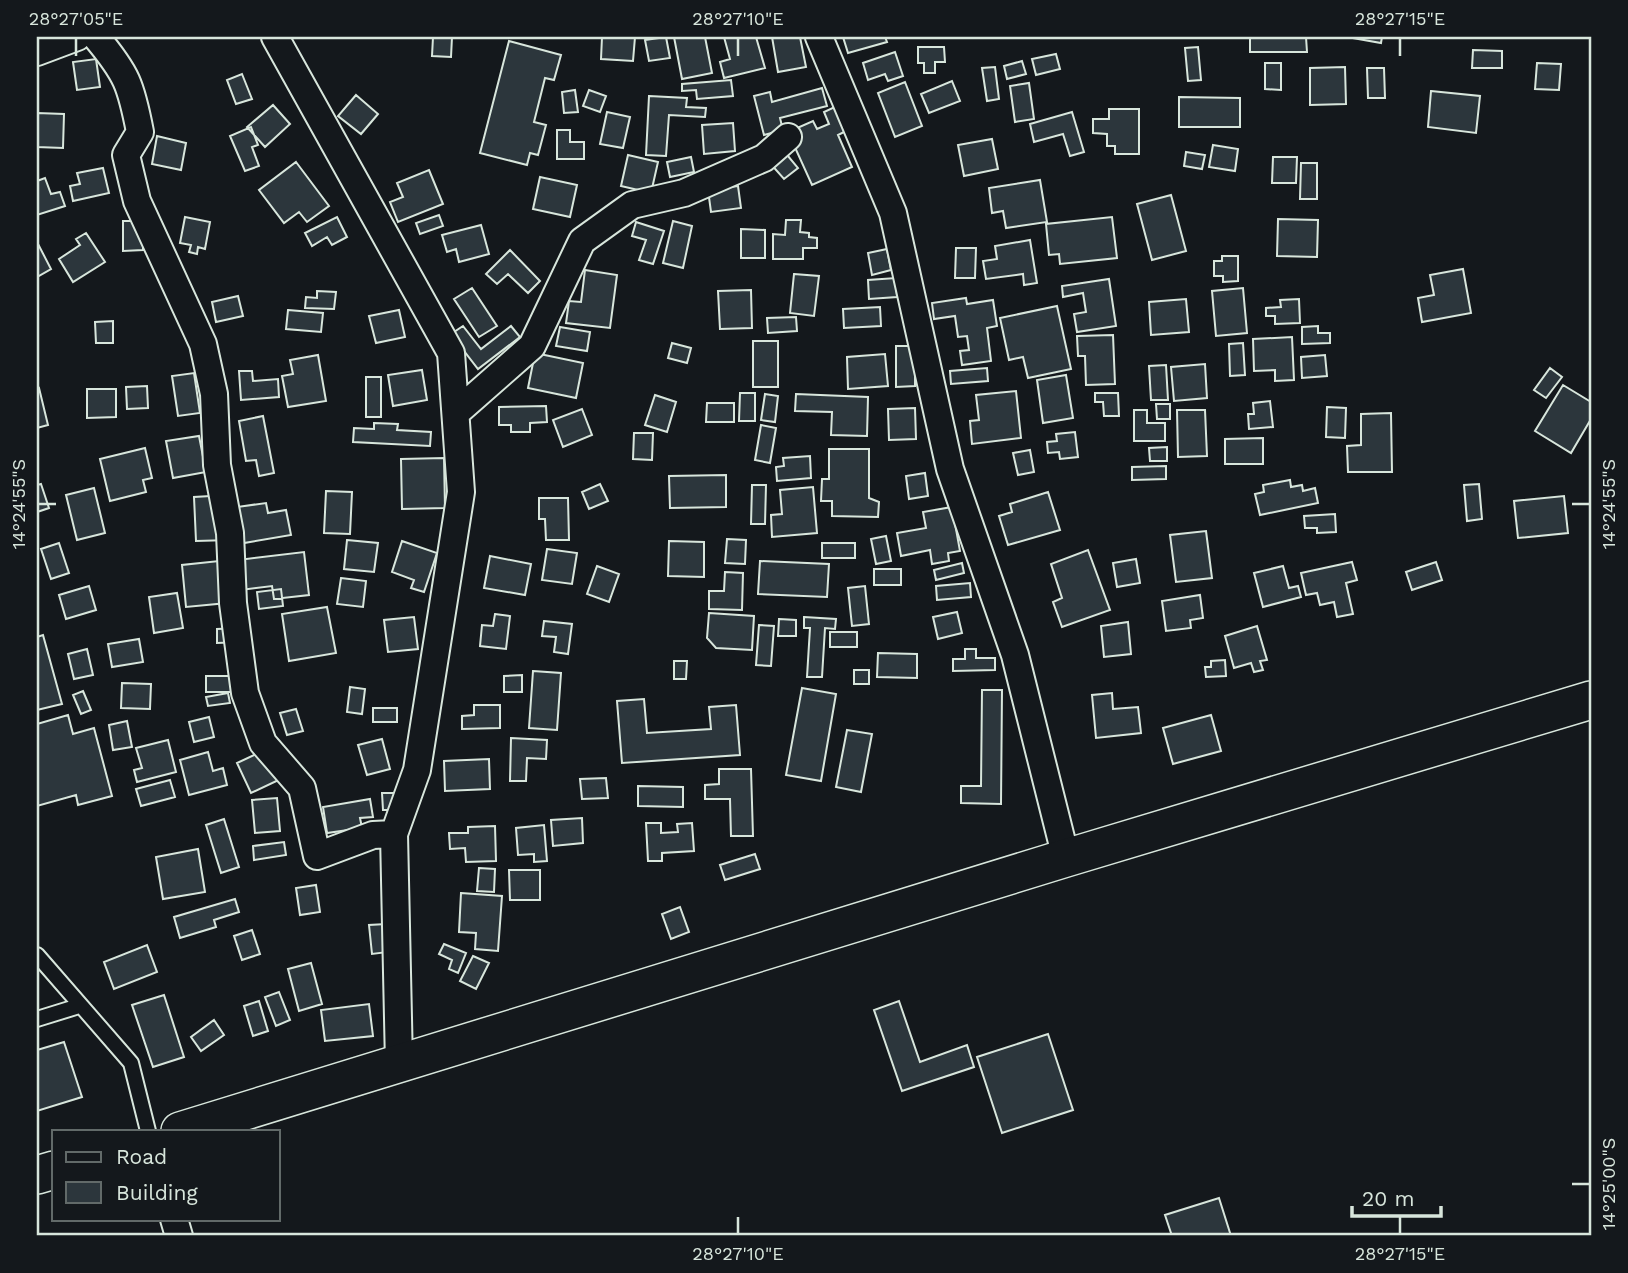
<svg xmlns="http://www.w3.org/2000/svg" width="1628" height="1273" font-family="'Work Sans',sans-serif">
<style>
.building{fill:#2c363c;stroke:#d8e6dc;stroke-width:2}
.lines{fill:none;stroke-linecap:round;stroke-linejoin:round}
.lane-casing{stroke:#d8e6dc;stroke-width:18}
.street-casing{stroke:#d8e6dc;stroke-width:30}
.secondary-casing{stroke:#d8e6dc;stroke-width:40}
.lane{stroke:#14181c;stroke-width:14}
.street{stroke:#14181c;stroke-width:26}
.secondary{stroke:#14181c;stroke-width:37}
.ticks{fill:none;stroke:#d8e6dc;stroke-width:2.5}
.neatline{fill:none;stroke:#d8e6dc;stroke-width:2.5}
.ticks-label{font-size:18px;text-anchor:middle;fill:#d8e6dc}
</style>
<rect width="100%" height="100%" fill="#14181c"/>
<!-- building -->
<path class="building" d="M433,37H452L451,57L432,56Z
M602,37H635L633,61L601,59Z
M666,37L670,58L649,61L645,40Z
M674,37H705L712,73L682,79Z
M724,37H756L765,68L724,78L720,62L730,59Z
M772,37H800L806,67L778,72Z
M843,37H885L887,42L848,53Z
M1250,37H1306L1307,52H1250Z
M1347,37H1382L1381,43Z
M509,41L561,55L554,80L545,78L534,122L546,125L538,155L530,153L527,165L480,153Z
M918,47H944L945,62H935V73H924V63H918Z
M1198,47L1201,80L1188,81L1185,48Z
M1473,50L1502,51V68H1472Z
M895,52L903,76L888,81L885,74L868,80L863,63Z
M1056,54L1060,69L1036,75L1032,59Z
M96,59L100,87L77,90L73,62Z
M1022,61L1026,74L1007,79L1004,66Z
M1265,63H1281V90L1265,89Z
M1537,63L1561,64L1559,90L1535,89Z
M995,67L999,99L987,101L982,68Z
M1345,67L1346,104L1310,105V68Z
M1367,68H1384L1385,98H1368Z
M242,74L252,99L236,104L227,80Z
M731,80L733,96L697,99L696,90L682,91V84Z
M952,81L960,101L929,113L921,94Z
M905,82L922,126L895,137L878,93Z
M1029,83L1034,119L1015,122L1010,86Z
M822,88L827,106L780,118L783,130L764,135L754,96L770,92L772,102Z
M575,90L578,112L564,113L562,92Z
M589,90L606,96L600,112L583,106Z
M1431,91L1480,96L1476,133L1428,127Z
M356,95L378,114L361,134L338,116Z
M649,96L687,98L686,107L706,108L705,117L669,115L666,156L646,155Z
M1179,97L1240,98V127H1179Z
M273,105L290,124L265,147L247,127Z
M839,105L850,129L838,135L852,167L812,185L788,132L813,121L817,129L829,124L824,112Z
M1109,109H1139V154H1115V146H1107V134L1093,133V119H1109Z
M607,112L630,117L623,148L600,144Z
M1072,112L1084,152L1070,156L1063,134L1034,142L1030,124Z
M37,113L64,114L63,148L37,147Z
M733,123L735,151L704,154L702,125Z
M251,127L258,145L252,147L259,166L245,171L230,136Z
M557,130H570V142H584V159H557Z
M157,136L186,143L181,170L152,164Z
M992,139L998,169L964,176L958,145Z
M1213,145L1238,149L1235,171L1209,167Z
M783,150L798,168L784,179L769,162Z
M1186,152L1205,155L1202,169L1184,166Z
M628,155L658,162L651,193L621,186Z
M691,157L694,172L670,177L667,162Z
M1273,157H1297L1296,183H1272Z
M296,162L329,206L307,222L299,212L284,223L259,190Z
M1301,163H1317V199H1300Z
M103,168L109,193L73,201L70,186L80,184L77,173Z
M429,170L443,204L398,222L390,202L403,197L397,183Z
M540,177L577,185L570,217L533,209Z
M45,178L51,194L60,192L65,206L37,215V181Z
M1040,180L1047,222L1006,228L1003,211L992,213L989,188Z
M738,186L741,208L711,212L708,190Z
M1171,195L1186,251L1152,260L1137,204Z
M439,215L443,226L420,234L416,223Z
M185,217L210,222L205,249L198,247L197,254L189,252L191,245L180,243Z
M337,217L347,237L332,245L327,237L312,246L305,233Z
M1112,217L1117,258L1060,264L1059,254L1049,255L1046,224Z
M1278,219L1318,220L1317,257L1277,256Z
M786,220H801L800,232L809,233V237L817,238V248H803V259H773V234L785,235Z
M123,221H143V250L123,251Z
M673,221L692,226L683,268L663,263Z
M636,222L664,231L653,264L639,260L646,240L632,236Z
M481,225L489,254L459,262L456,249L447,252L442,235Z
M741,229L765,230V258H741Z
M86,233L105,262L73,282L59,259L80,245L76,239Z
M1030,240L1037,283L1024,285L1023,274L986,279L983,261L997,259L995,246Z
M37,242L51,269L37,277Z
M956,248H976L975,278H955Z
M887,249L891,270L872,275L868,253Z
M510,250L540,281L528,293L508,274L497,284L486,274Z
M1222,256H1238V281L1223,282V276H1214V261H1222Z
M1463,269L1471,313L1422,322L1418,298L1434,295L1430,275Z
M585,270L617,275L610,328L566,323L569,301L581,302Z
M794,274L819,276L814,316L790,313Z
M896,278L897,297L869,299L868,280Z
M1109,279L1116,326L1077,332L1074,314L1086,312L1083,293L1063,297L1062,286Z
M472,288L497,326L479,337L454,299Z
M1243,288L1247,333L1216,336L1212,291Z
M751,290L752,328L720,329L718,291Z
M317,291L336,292L334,309L305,308L306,297L317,298Z
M238,296L243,316L216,322L212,302Z
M966,298L967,304L993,300L997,326L987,328L991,361L962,365L960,351L969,350L967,336L958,337L955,316L934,319L932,303Z
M1186,299L1189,332L1151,335L1149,302Z
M1299,299L1300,323L1275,324V316H1266V308L1281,307L1280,300Z
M1057,306L1071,369L1028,378L1023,357L1009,360L1000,318Z
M880,307L881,326L844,328L843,309Z
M288,310L323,313L321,332L286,329Z
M399,310L405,337L376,343L369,316Z
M796,317L797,331L768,333L767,318Z
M113,321V343H96L95,322Z
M463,326L481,349L511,326L520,337L478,369L451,334Z
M1318,326V333H1330V343L1302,344V327Z
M560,327L590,332L587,351L556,346Z
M1113,335L1115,384L1086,385L1085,356H1078L1077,336Z
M1292,337L1294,380L1275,381V370L1254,371L1253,339Z
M753,341H778V387H753Z
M672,343L691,348L687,363L668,358Z
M1243,343L1245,375L1230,376L1229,344Z
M896,346H915V386L896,387Z
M535,353L583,363L576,398L528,388Z
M885,354L888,386L848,389L847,357Z
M318,355L326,401L288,407L282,376L293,374L290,360Z
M1325,355L1327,376L1302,378L1301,357Z
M1205,364L1207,398L1174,401L1171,367Z
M1166,365L1168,400H1151L1149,366Z
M987,368L988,381L951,384L950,371Z
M1550,368L1562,377L1546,398L1534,390Z
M422,370L427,400L393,406L388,375Z
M239,371H252L253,381L278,379L279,397L241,400Z
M194,373L200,413L178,416L172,376Z
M1066,375L1073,418L1043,423L1037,380Z
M366,377H381V417H366Z
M1563,385L1591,402V419L1571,453L1535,431Z
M147,386L148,408L127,409L126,387Z
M39,388L48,425L37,428V389Z
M87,389H116V417L87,418Z
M1016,391L1021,438L972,444L970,421L979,420L976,395Z
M740,393H755V421H739Z
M1095,393H1118L1119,416H1104L1103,402H1095Z
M765,394L778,396L775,422L761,420Z
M796,394L868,397L867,436L831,435L832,412L795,411Z
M655,395L676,402L667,432L645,425Z
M1270,401L1273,427L1249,429L1248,414H1254L1253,403Z
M707,403H734V422H706Z
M1156,404H1170V419H1157Z
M546,406L547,422L530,423V432H511V425H499V407Z
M1327,407L1346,408L1345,438L1326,437Z
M915,408L916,439L889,440L888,409Z
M582,409L592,435L563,447L553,420Z
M1134,410H1147V423H1165V441H1134Z
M1177,410H1205L1207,456L1178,457Z
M1391,413L1392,472H1348L1347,446L1361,445V414Z
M263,416L274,473L259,476L256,460L246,461L239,421Z
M374,423L398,424L397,430L431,432L430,446L353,442L354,428L374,429Z
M761,425L776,428L770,463L755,460Z
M1075,432L1078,457L1060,459L1059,452L1048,453L1047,442L1057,441L1056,434Z
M634,433H653L652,460L633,459Z
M199,436L206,472L173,478L166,441Z
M1263,438V464H1225V439Z
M1167,447V461H1150L1149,448Z
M145,448L152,478L143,480L146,492L110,501L100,459Z
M829,449H869V498L879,502L878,517L832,516V501H821L822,479H829Z
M1030,450L1034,472L1018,475L1013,453Z
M810,456L811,478L777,481L776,467L784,466L783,458Z
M444,458L445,508L402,509L401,459Z
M1166,466V479L1132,480V467Z
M925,473L928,496L909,499L906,476Z
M726,475V507L670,508L669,476Z
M1290,480L1291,487L1302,485L1303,491L1315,488L1318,503L1260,515L1255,494L1264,492L1263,485Z
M41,484L49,508L37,512V485Z
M600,484L608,501L589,509L582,492Z
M1479,484L1482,519L1467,521L1464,485Z
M752,485H766L765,524H751Z
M813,487L817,533L772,537L771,515L782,514L780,490Z
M94,488L105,533L77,540L66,495Z
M326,491L352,492L350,534L324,533Z
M1048,492L1060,530L1008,545L999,516L1012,512L1010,504Z
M228,495L230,540L196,541L194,497Z
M1564,496L1568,533L1518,538L1514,501Z
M539,498H568L569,540H546L545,519H539Z
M266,503L268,513L286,510L291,535L244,543L237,507Z
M952,507L960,551L948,553L949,561L932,564L930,550L901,556L897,533L926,528L923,512Z
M1335,514L1336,532L1317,533V528H1305L1304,516Z
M1206,531L1212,578L1176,582L1170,535Z
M886,536L891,561L876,564L871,539Z
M727,539L746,540L745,564L725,563Z
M347,540L378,543L374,572L344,569Z
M402,541L437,553L424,592L411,588L414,580L392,572Z
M669,541L704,542V577L668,576Z
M59,543L69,573L51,579L41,549Z
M822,543H855V558H822Z
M547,549L577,553L572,584L542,580Z
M1088,550L1110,610L1062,627L1053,602L1062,598L1051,564Z
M304,552L309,595L274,599L272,586L241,590L238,560Z
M490,556L531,564L525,595L484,588Z
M1136,559L1140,583L1117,587L1113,563Z
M219,561L227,603L186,607L182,565Z
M760,561L829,564L827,597L758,594Z
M1352,562L1357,580L1346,583L1353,614L1337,617L1334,602L1320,605L1317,593L1306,595L1301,573Z
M1436,562L1442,580L1412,590L1406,572Z
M962,563L964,573L936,580L934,570Z
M597,566L619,574L609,602L587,594Z
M1283,566L1289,588L1298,586L1301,597L1263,607L1254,573Z
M874,569H901V585H874Z
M725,572L743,573L742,610L709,609V591H724Z
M341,578L366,581L363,607L337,604Z
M970,583L971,597L937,600L936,586Z
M89,586L96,610L66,619L59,595Z
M865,586L869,624L852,626L848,588Z
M281,589L283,606L259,609L257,592Z
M177,593L183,628L154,633L149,597Z
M1200,595L1203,618L1190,620L1191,628L1166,631L1162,601Z
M327,607L336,653L289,661L282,614Z
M957,612L962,633L938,639L933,617Z
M709,613L754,616L752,650L716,648L707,638Z
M495,614L510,616L506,649L480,646L482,625L493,626Z
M414,617L418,649L388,652L384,620Z
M804,617L836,619L835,629L825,628L822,677H807L810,628H804Z
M779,619L796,620V636H778Z
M544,621L572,624L568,654L554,652L556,637L542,636Z
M1128,622L1131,654L1104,657L1101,626Z
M759,625L774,626L771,666L756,665Z
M1257,626L1267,660L1260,661L1263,670L1254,672L1251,663L1234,668L1225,636Z
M240,628L241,642L217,643V629Z
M830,632H857V647H830Z
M43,635L62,704L37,710V637Z
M139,639L143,662L112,667L108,644Z
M87,649L93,675L74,679L68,654Z
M965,649H976V658H995V670L953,671V659H965Z
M878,653L917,654V678L877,677Z
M1225,660L1226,676L1206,677L1205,667H1211V661Z
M674,661H687L686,679H674Z
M854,670H869V684H854Z
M533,671L561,673L557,730L529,728Z
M522,675V692H504V676Z
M206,676H240V692H206Z
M122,683L151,684L150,709L121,708Z
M350,687L365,689L362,714L347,712Z
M802,688L836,694L821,781L786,775Z
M982,690H1002L1001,804L961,803V786H981Z
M83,691L91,710L81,714L73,695Z
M228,693L230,703L208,706L206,697Z
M1112,693L1113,709L1138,707L1141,733L1096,738L1092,695Z
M644,699L647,733L711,729L709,707L736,705L740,755L622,763L617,701Z
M474,705H500V728L462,729V716L474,715Z
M373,708H397V722H373Z
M296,709L303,731L287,735L280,713Z
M68,715L73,734L94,728L112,796L78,805L76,795L37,806V724Z
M1211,715L1221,751L1173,764L1163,728Z
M209,717L214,737L194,742L189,722Z
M127,721L132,747L113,750L109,725Z
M847,730L872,734L861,792L836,787Z
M511,738L547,740L546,759L527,758L526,781H510Z
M382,739L390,769L367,775L358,745Z
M168,740L176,772L137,782L134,770L142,768L136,748Z
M271,747L285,777L251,793L237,763Z
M208,752L213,771L223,768L227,785L189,795L180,760Z
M489,759L490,789L445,791L444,761Z
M719,769H751L753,836H731L730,799H705V785L719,784Z
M606,778L608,798L582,799L580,779Z
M170,780L175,797L141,806L136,789Z
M638,786L683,787V807L638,806Z
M382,793H396V810H383Z
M277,798L280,831L255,833L252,800Z
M370,799L373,817L360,818L362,828L327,833L323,807Z
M582,818L583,843L553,846L551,820Z
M224,819L239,867L221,873L206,825Z
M646,823H661V833L678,832L677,824L692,823L694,851L662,853V861H648Z
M544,825L547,861L534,862V854L518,855L516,828Z
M495,826L496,861L466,862L465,848L450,849L449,833H468V827Z
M284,842L286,855L254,860L253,846Z
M198,849L205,892L163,899L156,857Z
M755,854L760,869L725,880L720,865Z
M479,868L495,869L494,892L477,891Z
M509,870H540V900H510Z
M316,885L320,912L300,915L296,888Z
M461,893L502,896L498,951L475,949L476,933L459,932Z
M235,899L239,912L214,920L216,927L180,938L174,917Z
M680,907L689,932L671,939L662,914Z
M386,924L388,952L372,954L369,925Z
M252,930L260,954L242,960L234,936Z
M444,944L466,953L458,973L449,969L452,960L439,954Z
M147,945L157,972L114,989L104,962Z
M473,956L489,963L476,989L460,981Z
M311,963L322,1004L299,1011L288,969Z
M279,992L290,1020L276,1026L265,997Z
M164,995L184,1057L153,1067L132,1005Z
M259,1001L268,1031L253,1036L244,1006Z
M899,1001L920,1062L967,1045L974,1067L902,1091L874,1010Z
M369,1004L373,1036L325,1041L321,1010Z
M214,1020L224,1035L201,1051L191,1037Z
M1048,1034L1073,1110L1002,1133L977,1057Z
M64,1042L82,1097L37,1111V1050Z
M1219,1198L1231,1236H1172L1165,1215Z"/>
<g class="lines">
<!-- lane casing -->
<g class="lane-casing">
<path id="lane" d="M37,955L131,1063L148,1131
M37,1019L79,1006"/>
</g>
<!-- street casing -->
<g class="street-casing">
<path id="street" d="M96,37C127,74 131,85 140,132L126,155L137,201L203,344L214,394L217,465L230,533L233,603L245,693L263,743L302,788L317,856L373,835L394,834
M275,37L451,353L461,492L417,770L394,834L399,1064
M819,37L893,213L950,469L1015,655L1066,858
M37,52L77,37
M457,412L532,346L582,241L632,205L684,193L764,158L788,137
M174,1219L179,1236"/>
</g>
<!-- secondary casing -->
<g class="secondary-casing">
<path id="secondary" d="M180,1131L1066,858L1591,700
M37,1175L54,1170"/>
</g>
<!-- lane -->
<use href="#lane" class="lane"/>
<!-- street -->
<use href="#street" class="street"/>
<!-- secondary -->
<use href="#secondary" class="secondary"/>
</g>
<!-- ticks -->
<path class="ticks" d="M76,38V56M738,38V56M1400,38V56M38,504H56M1572,504H1590M1572,1184H1590M738,1217V1234M1400,1217V1234"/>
<!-- border -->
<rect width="1628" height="1273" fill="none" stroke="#14181c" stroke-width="77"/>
<!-- legend -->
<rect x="52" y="1130" width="228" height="91" fill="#14181c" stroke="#626a69" stroke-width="2"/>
<rect x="66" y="1152" width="35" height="10" fill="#14181c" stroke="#626a69" stroke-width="2"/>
<text x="116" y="1164" font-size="21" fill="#d8e6dc">Road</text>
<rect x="66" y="1182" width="35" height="21" fill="#2c363c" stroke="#626a69" stroke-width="2"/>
<text x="116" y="1200" font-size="21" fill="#d8e6dc">Building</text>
<!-- scale -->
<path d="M1352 1206v10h89v-10" fill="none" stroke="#d8e6dc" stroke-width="3.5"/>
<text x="1362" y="1206" font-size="21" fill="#d8e6dc" stroke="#14181c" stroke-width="5" paint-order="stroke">20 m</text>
<rect x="38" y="38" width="1552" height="1196" class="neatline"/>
<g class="ticks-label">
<text x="76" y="25">28°27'05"E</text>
<text x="738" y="25">28°27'10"E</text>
<text x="1400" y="25">28°27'15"E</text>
<text transform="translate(19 504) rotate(-90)" y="6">14°24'55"S</text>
<text transform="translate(1609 504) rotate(-90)" y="6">14°24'55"S</text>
<text transform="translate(1609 1184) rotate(-90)" y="6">14°25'00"S</text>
<text x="738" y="1260">28°27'10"E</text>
<text x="1400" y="1260">28°27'15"E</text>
</g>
</svg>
